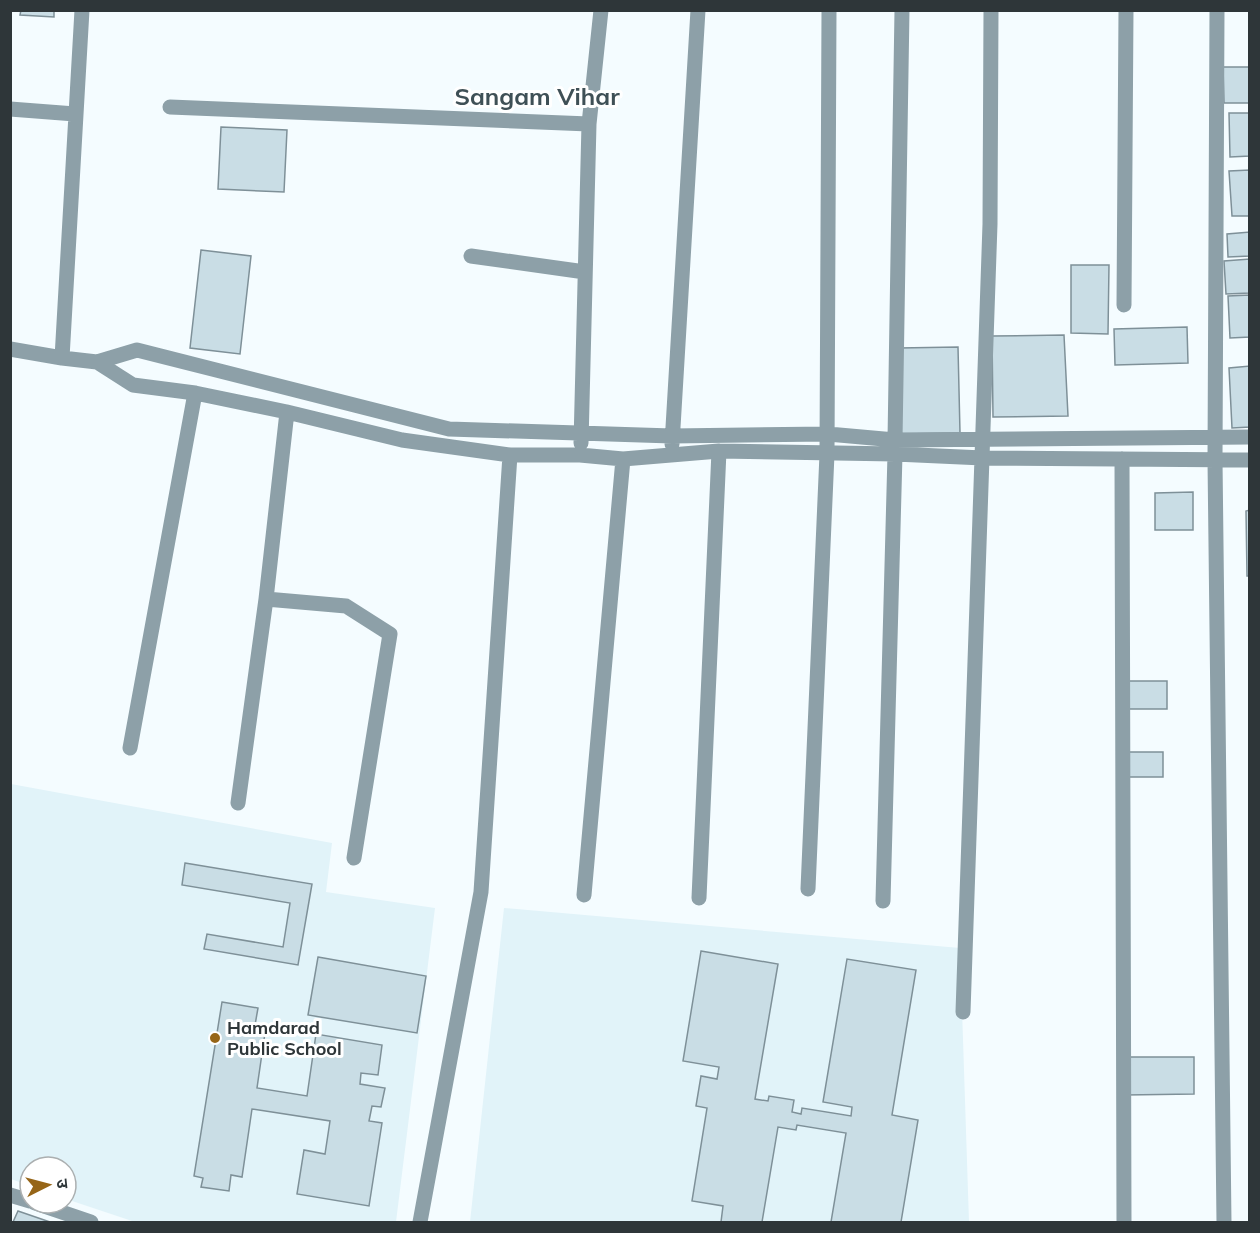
<svg xmlns="http://www.w3.org/2000/svg" width="1260" height="1233" font-family="Mulish,'Noto Sans Devanagari',sans-serif">
<style>
.built{fill:#e1f3f9}
.building{fill:#c9dde5;stroke:#7e9098;stroke-width:1.5}
.lines{fill:none;stroke-linecap:round;stroke-linejoin:round}
.minor{stroke:#8da0a8;stroke-width:15}
.poi-dot{fill:#966517;stroke:#fff;stroke-width:2}
.labels{text-anchor:middle;stroke-width:6;stroke-linejoin:round;paint-order:stroke}
.poi-label{font-size:18px;font-weight:bold;fill:#2e3639;stroke:#fff;text-anchor:start}
.district-label{font-size:24px;font-weight:bold;fill:#3f5056;stroke:#fff}
</style>
<rect width="100%" height="100%" fill="#f4fcff"/>
<!-- built -->
<path class="built" d="M11,784L332,843L326,892L435,908L396,1222H135L66,1199V1167H30V1186L11,1179Z
M504,908L960,948L969,1222H470Z"/>
<!-- building -->
<path class="building" d="M21,10H54V17L20,15Z
M1223,67H1250V103H1224Z
M1229,113H1250V156L1230,157Z
M221,127L287,130L284,192L218,189Z
M1250,170V216H1232L1229,171Z
M1250,232V256L1228,257L1227,234Z
M201,250L251,256L240,354L190,348Z
M1250,259V293L1226,294L1224,261Z
M1071,265H1109L1108,334L1071,333Z
M1250,295V337L1230,338L1228,296Z
M1187,327L1188,363L1115,365L1114,329Z
M1064,335L1068,416L993,417L992,336Z
M958,347L960,433L901,434L899,348Z
M1250,366V427L1232,428L1229,368Z
M1193,492V530H1155V493Z
M1250,510V576H1247L1246,511Z
M1125,681H1167V709H1125Z
M1124,752H1163V777H1124Z
M185,863L312,884L298,965L204,949L207,934L283,947L290,903L182,885Z
M701,951L778,964L755,1099L768,1101L769,1096L794,1100L792,1112L801,1114L802,1108L851,1116L852,1107L823,1102L847,959L916,970L892,1115L918,1120L901,1222H831L846,1133L797,1125L796,1130L778,1127L762,1222H721L723,1206L692,1201L707,1108L696,1106L701,1076L717,1079L719,1067L683,1061Z
M318,957L426,976L417,1033L308,1015Z
M222,1002L258,1008L255,1025L266,1026L257,1088L307,1096L316,1034L382,1045L378,1075L361,1073L360,1084L385,1088L381,1107L372,1106L369,1121L382,1123L369,1206L297,1194L304,1150L325,1154L330,1121L252,1109L242,1177L231,1175L229,1191L201,1187L203,1178L194,1176Z
M1124,1057H1194V1094L1125,1095Z
M18,1211L50,1222H13Z"/>
<g class="lines">
<!-- minor -->
<path class="minor" d="M1217,10L1215,460L1224,1222
M170,107L589,124
M10,109L75,114
M471,256L585,272
M1124,305L1126,10
M10,349L62,358L97,362L137,350L449,429L672,436L828,434L895,440L1250,437
M62,358L82,10
M97,362L133,385L195,393L287,412L402,440L510,455H580L623,459L719,451L895,454L983,458L1250,460
M895,440L902,10
M581,443L589,124L601,10
M672,444L698,10
M1122,459L1124,1222
M266,599L346,606L390,634L354,858
M130,748L195,393
M238,803L266,599L287,412
M808,889L827,454L829,10
M584,895L623,459
M699,898L719,451
M883,901L895,454
M963,1012L990,224L991,10
M10,1195L30,1201
M35,1203L91,1222
M420,1222L481,892L510,455"/>
</g>
<!-- markers -->
<circle class="poi-dot" cx="215" cy="1038" r="6"/>
<g class="labels">
<!-- poi labels -->
<g class="poi-label">
<text x="227" y="1034">Hamdarad<tspan x="227" dy="21">Public School</tspan></text>
</g>
<!-- district labels -->
<g class="district-label">
<text x="537" y="105">Sangam Vihar</text>
</g>
</g>
<!-- border -->
<rect width="1260" height="1233" fill="none" stroke="#2e3639" stroke-width="24"/>
<!-- north arrow -->
<g transform="translate(48 1185) rotate(84)"><circle r="28" fill="#ffffff" stroke="#abafb0" stroke-width="1.5"/>
<path d="M0-4.5L10 22L0 15L-10 22Z" fill="#966517"/>
<text y="-9" font-size="16" font-weight="bold" text-anchor="middle" fill="#2e3639">उ</text>
</g>
</svg>
